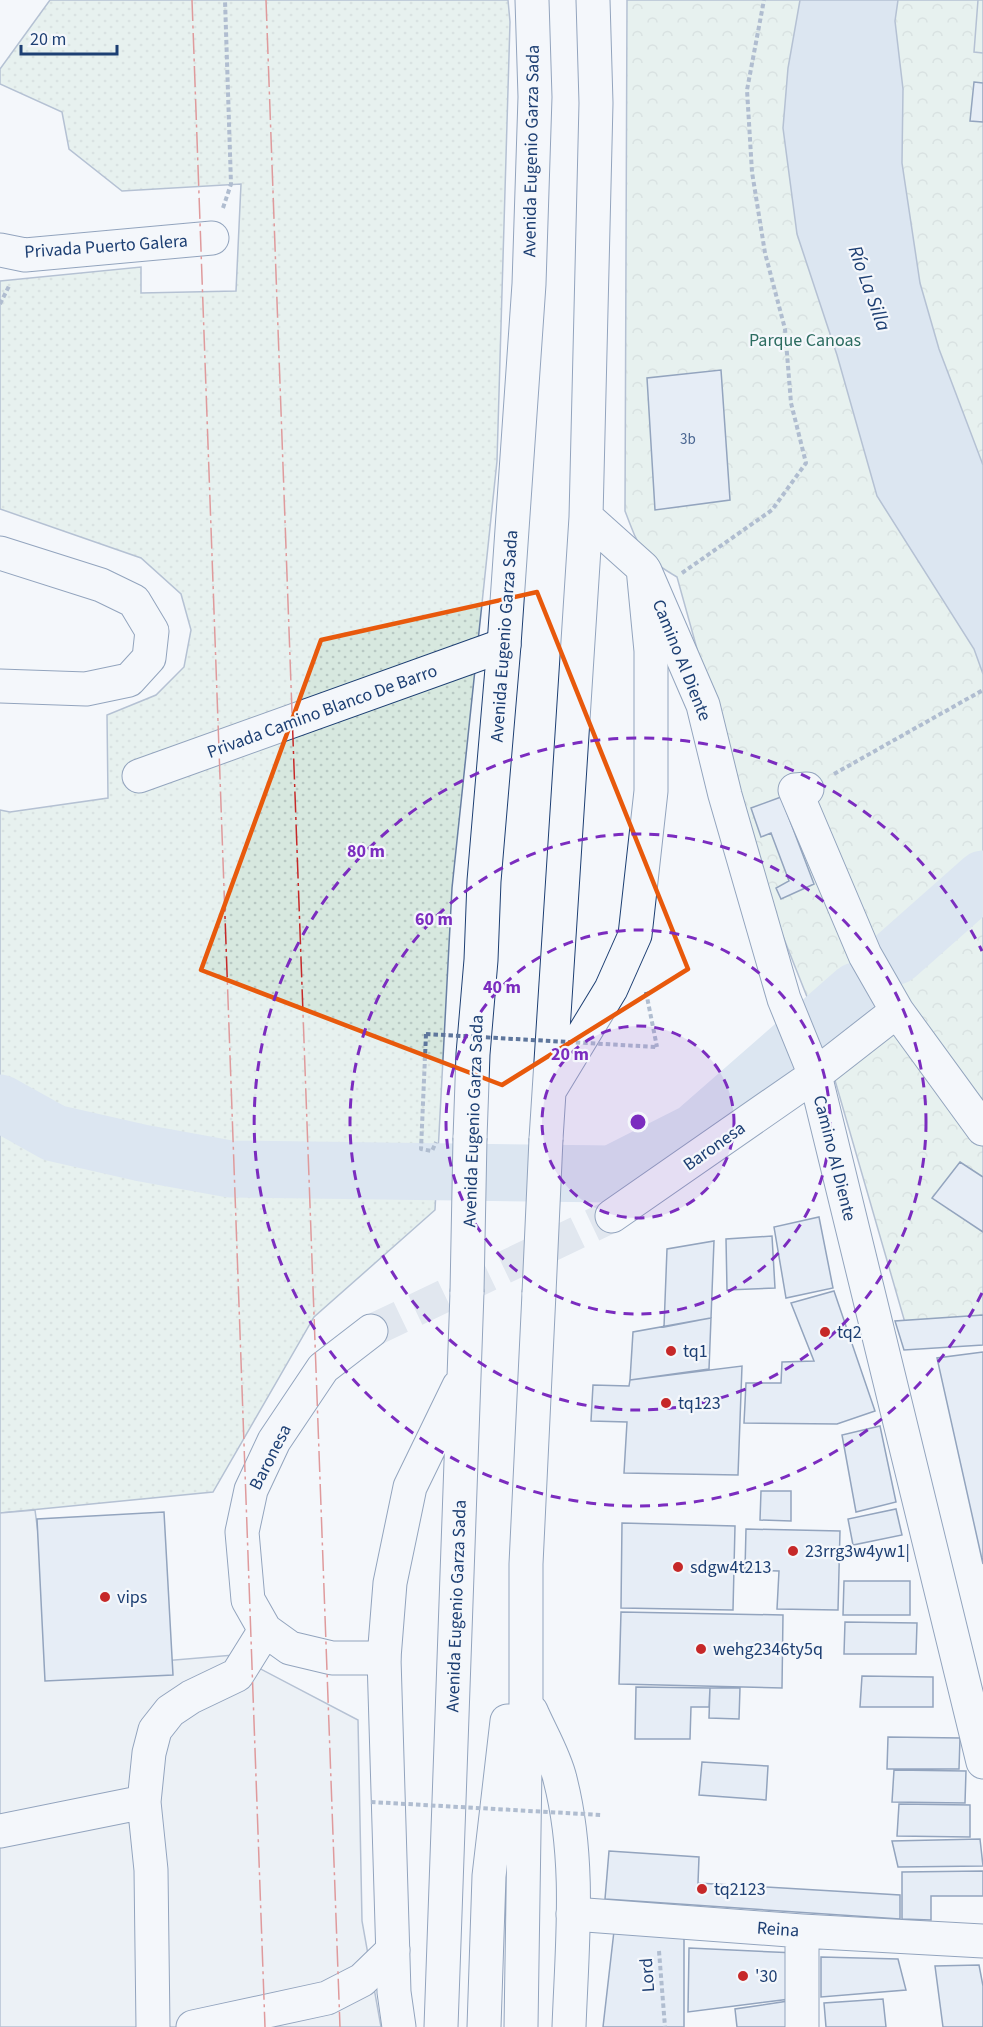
<svg xmlns="http://www.w3.org/2000/svg" width="983" height="2027" font-family="'Source Sans 3',sans-serif">
<style>
.grass{fill:url(#grass-dots);stroke:#687fa3;stroke-width:1.5}
.park{fill:url(#park-crowns);stroke:#687fa3;stroke-width:1.5}
.garden{fill:#d7e8df;stroke:#687fa3;stroke-width:1.5}
.parking{fill:#e3e8f0;stroke:#687fa3;stroke-width:1.5}
.water{fill:#bed0e5;stroke:#687fa3;stroke-width:1.5}
.lines{fill:none;stroke-linecap:round;stroke-linejoin:round}
.river{stroke:#bed0e5;stroke-width:57}
.building{fill:#d5e0f0;stroke:#1d3f73;stroke-width:1.5}
.minor-tunnel{stroke:#c9d2e0;stroke-width:33;stroke-dasharray:33 16;stroke-linecap:butt}
.minor-casing{stroke:#1d3f73;stroke-width:35}
.highway-casing{stroke:#1d3f73;stroke-width:35}
.path{stroke:#5e769c;stroke-width:4;stroke-dasharray:4.5 3;stroke-linecap:butt}
.minor{stroke:#f4f7fb;stroke-width:33}
.highway{stroke:#f4f7fb;stroke-width:33}
.highway-bridge-casing{stroke:#1d3f73;stroke-width:35;stroke-linecap:butt}
.path-bridge{stroke:#5e769c;stroke-width:4;stroke-dasharray:4.5 3;stroke-linecap:butt}
.highway-bridge{stroke:#f4f7fb;stroke-width:33}
.power{stroke:#c62828;stroke-width:1.5;stroke-dasharray:21 4.5 3 4.5;stroke-linecap:butt}
.marked{fill:none;stroke:#e8590c;stroke-width:4.5;stroke-linejoin:round}
.ring{fill:none;stroke:#7b2cbf;stroke-width:3;stroke-dasharray:10 8}
.poi-dot{fill:#c62828;stroke:#f4f7fb;stroke-width:2}
.labels{text-anchor:middle;stroke-width:4.5;stroke-linejoin:round;paint-order:stroke}
.number-label{font-size:15px;fill:#4b6792}
.street-label{font-size:18px;fill:#1d3f73;stroke:#f4f7fb}
.park-label{font-size:18px;fill:#2c6c60;stroke:#f4f7fb}
.poi-label{font-size:18px;fill:#1d3f73;stroke:#f4f7fb;text-anchor:start}
.water-label{font-size:20px;font-style:italic;fill:#1d3f73;stroke:#f4f7fb}
.centre{fill:#7b2cbf;stroke:#f4f7fb;stroke-width:3}
.ring-label{font-size:18px;text-anchor:middle;font-weight:bold;fill:#7b2cbf;stroke:#f4f7fb;stroke-width:4.5;stroke-linejoin:round;paint-order:stroke}
</style>
<defs>
<pattern id="grass-dots" width="8" height="8" patternUnits="userSpaceOnUse" patternTransform="scale(1.5)"><rect width="8" height="8" fill="#d7e8df"/><path d="M2 2h.1M6 6h.1" fill="none" stroke="#b8c8c3" stroke-width="1.8" stroke-linecap="round"/></pattern>
<pattern id="park-crowns" width="20" height="18" patternUnits="userSpaceOnUse" patternTransform="scale(1.5)"><rect width="20" height="18" fill="#d7e8df"/><path d="M2 6a3 3 0 1 1 6 0M12 15a3 3 0 1 1 6 0" fill="none" stroke="#b8c8c3"/></pattern>
</defs>
<rect width="100%" height="100%" fill="#f4f7fb"/>
<!-- grass -->
<path class="grass" d="M50,0H508L510,22L497,461L452,888L435,1210L314,1317L213,1492L0,1513V810L10,812L108,798L107,715L156,695L184,667L191,630L181,594L141,558L0,509V281L141,267V293L236,291L241,184L122,191L69,149L62,112L0,84V69Z"/>
<!-- park -->
<path class="park" d="M627,0H983V1334L910,1340L821,1032L763,886L677,577C642,557 639,548 625,511Z"/>
<!-- garden -->
<path class="garden" d="M978,0H983V53L974,52Z"/>
<!-- parking -->
<path class="parking" d="M35,1510L56,1670L234,1655L358,1720L362,1921L381,2027H0V1513Z"/>
<!-- water -->
<path class="water" d="M800,0H898L895,21L903,89L902,163L920,283L939,349L983,465V674L974,649L877,496L837,355L797,234L783,128L788,68Z"/>
<g class="lines">
<!-- river -->
<path class="river" d="M896,956L983,879
M0,1103L54,1133L142,1153L230,1169L612,1174L695,1132L856,991"/>
</g>
<!-- building -->
<path class="building" d="M974,82L983,83V122L970,121Z
M721,370L730,500L655,510L647,378Z
M781,797L814,884L781,899L776,888L789,881L771,833L761,837L751,808Z
M960,1162L983,1177V1232L932,1198Z
M819,1217L833,1288L786,1298L774,1227Z
M772,1236L775,1288L727,1290L726,1239Z
M714,1241L711,1318L664,1327L667,1249Z
M834,1291L875,1411L837,1424L744,1423L746,1383H781L782,1362L814,1361L791,1303Z
M983,1315V1345L904,1350L895,1321Z
M711,1318L709,1369L630,1380L633,1332Z
M983,1352V1564L937,1358Z
M742,1366L738,1475L624,1473L627,1422L591,1421L593,1385L629,1386L630,1380Z
M880,1426L896,1502L856,1512L842,1435Z
M761,1491H791V1521L760,1520Z
M896,1509L902,1535L853,1545L848,1519Z
M164,1512L173,1675L45,1681L37,1519Z
M622,1523L735,1526L733,1610L621,1608Z
M746,1529L840,1531L838,1610L777,1609L779,1571L745,1570Z
M844,1581H910V1615H843Z
M621,1612L783,1615L782,1688L619,1684Z
M845,1622L917,1623L916,1654H844Z
M862,1676L933,1677V1707H860Z
M636,1687L710,1688L709,1707H691L690,1739H635Z
M710,1688H740L739,1719L709,1718Z
M888,1737L960,1738L959,1769H887Z
M702,1762L768,1766L766,1800L699,1795Z
M894,1770L966,1771L965,1803L892,1802Z
M899,1804L970,1805V1837L897,1836Z
M980,1839L983,1866L898,1867L892,1841Z
M609,1851L699,1857L698,1883L900,1895V1919L605,1899Z
M983,1871V1896H931V1920L902,1919V1872Z
M614,1931L684,1938V2027H603Z
M689,1948L796,1953L798,1998L688,2012Z
M821,1957L898,1959L906,1990L821,1997Z
M979,1965L983,1986V2027H943L935,1966Z
M883,1999L886,2027H826L824,2003Z
M795,2000L789,2027H737L735,2009Z"/>
<g class="lines">
<!-- minor-tunnel -->
<path class="minor-tunnel" d="M371,1331L612,1216"/>
<!-- minor casing -->
<g class="minor-casing">
<path id="minor" d="M0,250L25,255L212,238
M0,553L101,585L134,601L152,631L149,658L129,680L86,689L0,686
M645,571L703,705L725,795L784,999L815,1075L983,1762
M139,776L504,645
M807,789L795,790L865,955L897,1011L983,1129
M612,1216L815,1075L897,1011
M371,1331L323,1368L274,1441L251,1490L242,1532L248,1600L265,1630L290,1648L332,1658H384
M0,1831L144,1802
M573,1914L802,1931L983,1941
M153,2027L151,1870L144,1802L149,1753L155,1730L170,1711L191,1697L237,1675L265,1630
M193,2027L327,1998L362,1980L393,1950
M802,2027V1931"/>
</g>
<!-- highway casing -->
<g class="highway-casing">
<path id="highway" d="M551,1088L611,989L635,935L651,791V651L643,568L586,517
M470,1138L473,1054L481,960L484,881L504,645L529,284L535,97L532,0
M546,1139L586,517L596,103L593,0
M531,1711C540,1732 555,1757 560,1779C581,1860 572,1945 569,2027
M399,2027L394,1992L384,1658L390,1583L410,1487L459,1386
M441,2027L467,1292
M484,2027L489,1876L507,1721
M521,2027L526,1702V1564L539,1293"/>
</g>
<!-- path -->
<path class="path" d="M223,208L231,184L225,0
M0,304L9,286
M682,573L772,510L806,463L791,403L785,329L765,253L752,172L747,90L764,0
M834,774L983,690
M646,992L657,1047
M426,1034L421,1149L432,1151L436,1142
M659,1951L665,2027"/>
<!-- minor -->
<use href="#minor" class="minor"/>
<!-- highway -->
<use href="#highway" class="highway"/>
<!-- highway-bridge casing -->
<g class="highway-bridge-casing">
<path id="highway-bridge" d="M467,1292L470,1138
M539,1293L546,1139"/>
</g>
<!-- path-bridge -->
<path class="path-bridge" d="M426,1034L657,1047
M371,1802L601,1815"/>
<!-- highway-bridge -->
<use href="#highway-bridge" class="highway-bridge"/>
<!-- power -->
<path class="power" d="M192,0L265,2027
M266,0L340,2027"/>
</g>
<!-- marked area -->
<path d="M0 0H983V2027H0ZM537,592L688,969L502,1085L201,970L321,640Z" fill="#f4f7fb" fill-opacity=".55" fill-rule="evenodd"/>
<path class="marked" d="M537,592L688,969L502,1085L201,970L321,640Z"/>
<!-- distance rings -->
<circle cx="638" cy="1122" r="96" fill="#7b2cbf" fill-opacity=".12"/>
<g class="ring">
<circle cx="638" cy="1122" r="96"/>
<circle cx="638" cy="1122" r="192"/>
<circle cx="638" cy="1122" r="288"/>
<path d="M982 1293A384 384 0 1 1 982 951"/>
</g>
<!-- markers -->
<g class="poi-dot">
<circle cx="825" cy="1332" r="6"/>
<circle cx="671" cy="1351" r="6"/>
<circle cx="666" cy="1403" r="6"/>
<circle cx="793" cy="1551" r="6"/>
<circle cx="678" cy="1567" r="6"/>
<circle cx="105" cy="1597" r="6"/>
<circle cx="701" cy="1649" r="6"/>
<circle cx="702" cy="1889" r="6"/>
<circle cx="743" cy="1976" r="6"/>
</g>
<g class="labels">
<!-- number labels -->
<g class="number-label">
<text x="688" y="444">3b</text>
</g>
<!-- street labels -->
<g class="street-label">
<text transform="translate(531 151) rotate(-89)" y="6">Avenida Eugenio Garza Sada</text>
<text transform="translate(106 246) rotate(-4)" y="6">Privada Puerto Galera</text>
<text transform="translate(504 636) rotate(-86)" y="6">Avenida Eugenio Garza Sada</text>
<text transform="translate(682 660) rotate(68)" y="6">Camino Al Diente</text>
<text transform="translate(322 711) rotate(-20)" y="6">Privada Camino Blanco De Barro</text>
<text transform="translate(473 1121) rotate(-88)" y="6">Avenida Eugenio Garza Sada</text>
<text transform="translate(714 1146) rotate(-35)" y="6">Baronesa</text>
<text transform="translate(835 1158) rotate(76)" y="6">Camino Al Diente</text>
<text transform="translate(270 1457) rotate(-63)" y="6">Baronesa</text>
<text transform="translate(456 1606) rotate(-88)" y="6">Avenida Eugenio Garza Sada</text>
<text transform="translate(778 1929) rotate(4)" y="6">Reina</text>
<text transform="translate(647 1975) rotate(-94)" y="6">Lord</text>
</g>
<!-- park labels -->
<g class="park-label">
<text x="805" y="346">Parque Canoas</text>
</g>
<!-- poi labels -->
<g class="poi-label">
<text x="837" y="1338">tq2</text>
<text x="683" y="1357">tq1</text>
<text x="678" y="1409">tq123</text>
<text x="805" y="1557">23rrg3w4yw1|</text>
<text x="690" y="1573">sdgw4t213</text>
<text x="117" y="1603">vips</text>
<text x="713" y="1655">wehg2346ty5q</text>
<text x="714" y="1895">tq2123</text>
<text x="755" y="1982">'30</text>
</g>
<!-- water labels -->
<g class="water-label">
<text transform="translate(870 288) rotate(70)" y="7">Río La Silla</text>
</g>
</g>
<circle cx="638" cy="1122" r="9" class="centre"/>
<g class="ring-label">
<text x="366" y="857">80 m</text>
<text x="434" y="925">60 m</text>
<text x="502" y="993">40 m</text>
<text x="570" y="1060">20 m</text>
</g>
<!-- scale -->
<path d="M21 45v9h96v-9" fill="none" stroke="#1d3f73" stroke-width="3"/>
<text x="30" y="45" font-size="18" fill="#1d3f73" stroke="#f4f7fb" stroke-width="4.5" paint-order="stroke">20 m</text>
</svg>
